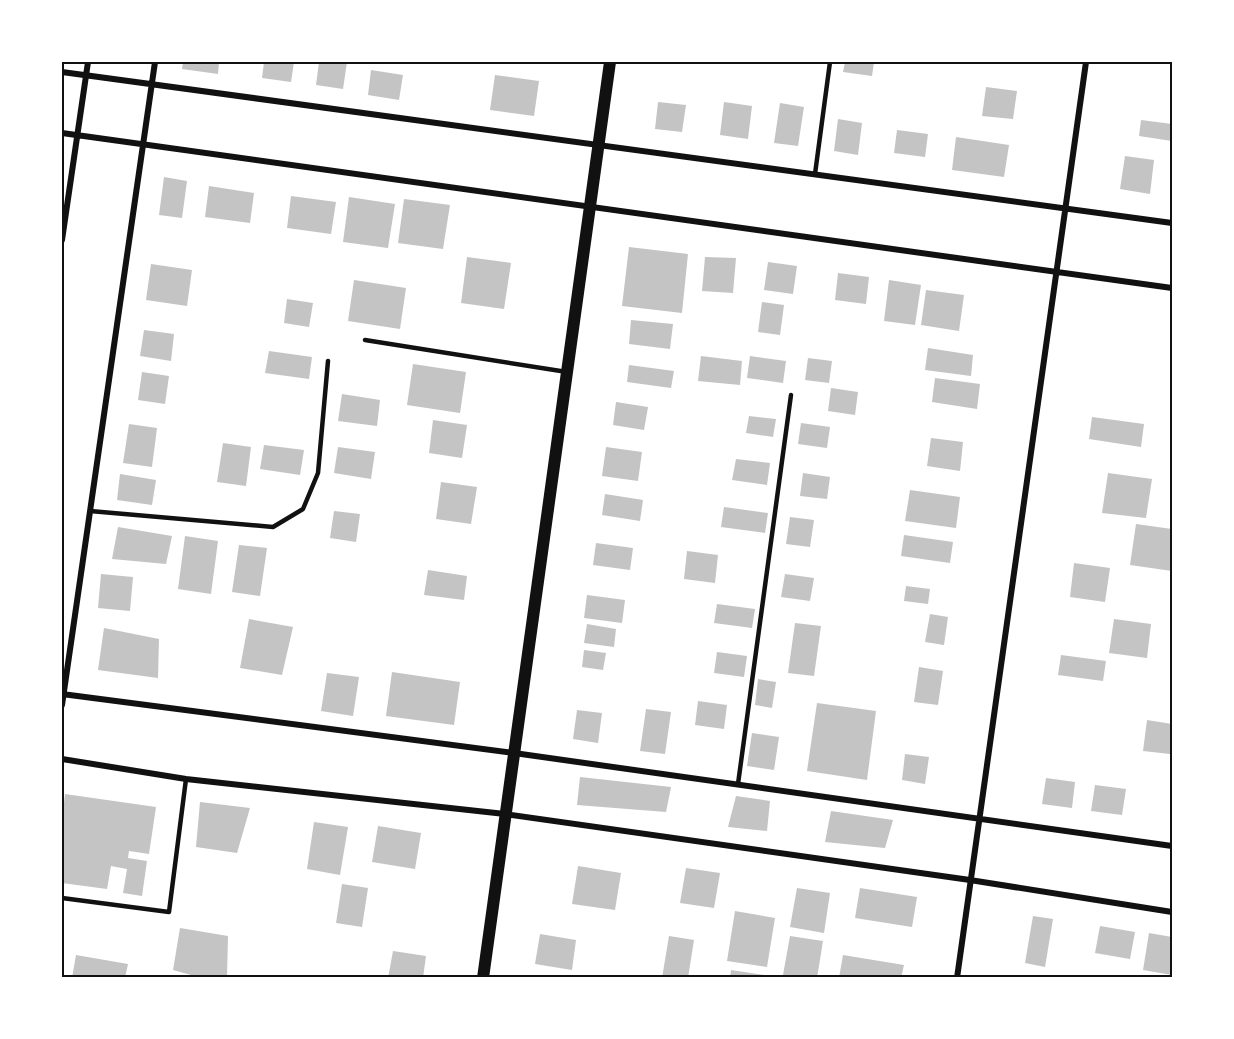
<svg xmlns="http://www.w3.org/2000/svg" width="1234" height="1039" font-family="Ubuntu,sans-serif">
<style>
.building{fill:#c4c4c4}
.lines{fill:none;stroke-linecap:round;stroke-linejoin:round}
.service{stroke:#111;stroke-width:4.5}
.minor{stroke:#111;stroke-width:6}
.secondary{stroke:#111;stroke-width:12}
.neatline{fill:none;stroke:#111;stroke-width:2}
</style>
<rect width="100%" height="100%" fill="#fff"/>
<!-- building -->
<path class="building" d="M183,62H219L218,74L182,69Z
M264,62H294L291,82L262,78Z
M319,62H347L343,89L316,85Z
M845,62H874L872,76L843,72Z
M371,70L403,75L399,100L368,95Z
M495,75L539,81L534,116L490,110Z
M986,87L1017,91L1013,119L982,116Z
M658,102L686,105L682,132L655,129Z
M724,102L752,106L748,139L720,135Z
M780,103L804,107L798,146L774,143Z
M838,119L862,123L858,155L834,151Z
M1141,120L1172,124V141L1139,136Z
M897,130L928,134L925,157L894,153Z
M956,137L1009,145L1004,177L952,170Z
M1125,156L1154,160L1150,194L1120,189Z
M164,177L187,181L182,218L159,215Z
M209,186L254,193L250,223L205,217Z
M291,196L336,202L331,234L287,228Z
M349,197L395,204L388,248L343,242Z
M404,199L450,205L443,249L398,243Z
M629,247L688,254L682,313L622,306Z
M467,257L511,263L504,309L461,303Z
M705,257L736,258L733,293L702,291Z
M768,262L797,266L793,294L764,290Z
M151,264L192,270L187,306L146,300Z
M838,273L869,277L866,304L835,300Z
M354,280L406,288L400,329L348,321Z
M889,280L921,285L915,325L884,321Z
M926,290L964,295L959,331L921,325Z
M287,299L313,303L309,327L284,323Z
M762,302L784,305L780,335L758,332Z
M631,320L673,324L670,349L629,344Z
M144,330L174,334L171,361L140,356Z
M928,348L973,355L971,376L925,370Z
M269,351L312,357L309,379L265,373Z
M701,356L742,361L740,385L698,381Z
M750,356L786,361L783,383L747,378Z
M808,358L832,361L829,383L805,380Z
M413,364L466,372L460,413L407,405Z
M629,365L674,371L671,388L627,382Z
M142,372L169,376L165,404L138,400Z
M935,378L980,384L977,409L932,402Z
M831,388L858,392L855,415L828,411Z
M342,394L380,400L377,426L338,421Z
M616,402L648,407L644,430L613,425Z
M749,416L776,419L773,437L746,433Z
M1092,417L1144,424L1141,447L1089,439Z
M433,420L467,425L462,458L429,453Z
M801,423L830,427L827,448L798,444Z
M129,424L157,428L152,467L123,463Z
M931,438L963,442L960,471L927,466Z
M223,443L251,447L246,486L217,482Z
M264,445L304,450L300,475L260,469Z
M338,447L375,452L371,479L334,473Z
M606,447L642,452L638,481L602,476Z
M736,459L770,463L767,485L732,480Z
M803,473L830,477L827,499L800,496Z
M1108,473L1152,479L1146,518L1102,513Z
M120,474L156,480L152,505L117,500Z
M441,482L477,487L471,524L436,519Z
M910,490L960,497L956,528L905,521Z
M605,494L643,500L640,521L602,515Z
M724,507L768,513L765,533L721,527Z
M334,511L360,514L356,542L330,538Z
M790,517L814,520L810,547L786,544Z
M1136,524L1172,529V571L1130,565Z
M118,527L172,536L166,564L112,559Z
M904,535L953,542L950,563L901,556Z
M185,536L218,541L211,594L178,589Z
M596,543L633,548L630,570L593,565Z
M239,545L267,548L260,596L232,592Z
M687,551L718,555L715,583L684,579Z
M1074,563L1110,568L1105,602L1070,597Z
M428,570L467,576L464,600L424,595Z
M101,574L133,577L130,611L98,608Z
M785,574L814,578L810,601L781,597Z
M906,586L930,589L928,604L904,601Z
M587,595L625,600L622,623L584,618Z
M717,604L755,609L752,628L714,623Z
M930,614L948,617L944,645L925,642Z
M249,619L293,627L282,675L240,668Z
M1114,619L1151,624L1147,658L1109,653Z
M795,623L821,626L814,676L788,673Z
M587,624L616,629L614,647L584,643Z
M104,628L159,639L158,678L98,670Z
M584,650L606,653L603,670L582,667Z
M717,652L747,656L744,677L714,673Z
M1061,655L1106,661L1103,681L1058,675Z
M919,667L943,671L938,705L914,702Z
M392,672L460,682L454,725L386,716Z
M327,673L359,677L353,716L321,711Z
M758,679L776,682L772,708L755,705Z
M698,701L727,705L724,729L695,725Z
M817,703L876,711L867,780L807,771Z
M646,709L671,712L665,754L640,751Z
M577,710L602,713L598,743L573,739Z
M1147,720L1172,724L1170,754L1143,751Z
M752,733L779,737L774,770L747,766Z
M905,754L929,757L925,784L902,780Z
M580,777L671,787L666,812L577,805Z
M1046,778L1075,782L1072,808L1042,804Z
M1095,785L1126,789L1122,815L1091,811Z
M65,794L156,807L149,854L129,851L128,858L147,861L142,896L123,893L127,869L111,866L107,889L62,883V820Z
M736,796L770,801L767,831L728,827Z
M200,802L250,808L237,853L196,847Z
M831,811L893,820L885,848L825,842Z
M314,822L348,827L340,875L307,869Z
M378,826L421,833L415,869L372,862Z
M578,866L621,873L615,910L572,904Z
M686,868L720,873L714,908L680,903Z
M342,884L368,888L362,927L336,923Z
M797,888L830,893L824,933L790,927Z
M860,888L917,897L912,927L855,918Z
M735,911L775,918L767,967L727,961Z
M1033,916L1053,919L1045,967L1025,963Z
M1100,926L1135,932L1130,959L1095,953Z
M180,928L228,936L227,978H202L173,970Z
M1149,933L1172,937V975L1143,970Z
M540,934L576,940L572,970L535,964Z
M669,936L694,940L688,978H662Z
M790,936L823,941L817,978L783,975Z
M393,951L426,956L423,978H388Z
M76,955L128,964L125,978H72Z
M843,955L904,965L901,978H839Z
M731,970L771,976V978H730Z"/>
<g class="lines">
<!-- service -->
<path class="service" d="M815,174L830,62
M365,340L567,372
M90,511L273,527L303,509L318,473L328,361
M738,784L791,395
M62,898L169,912L186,779"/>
<!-- minor -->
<path class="minor" d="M62,72L1172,223
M62,133L1172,288
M62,240L88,62
M62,694L514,753L1172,846
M62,705L155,62
M62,759L186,779L505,814L970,880L1172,912
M957,978L1086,62"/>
<!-- secondary -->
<path class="secondary" d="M483,978L610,62"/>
</g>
<!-- border -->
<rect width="1234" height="1039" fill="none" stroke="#ffffff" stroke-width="126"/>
<rect x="63" y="63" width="1108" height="913" class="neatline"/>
</svg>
